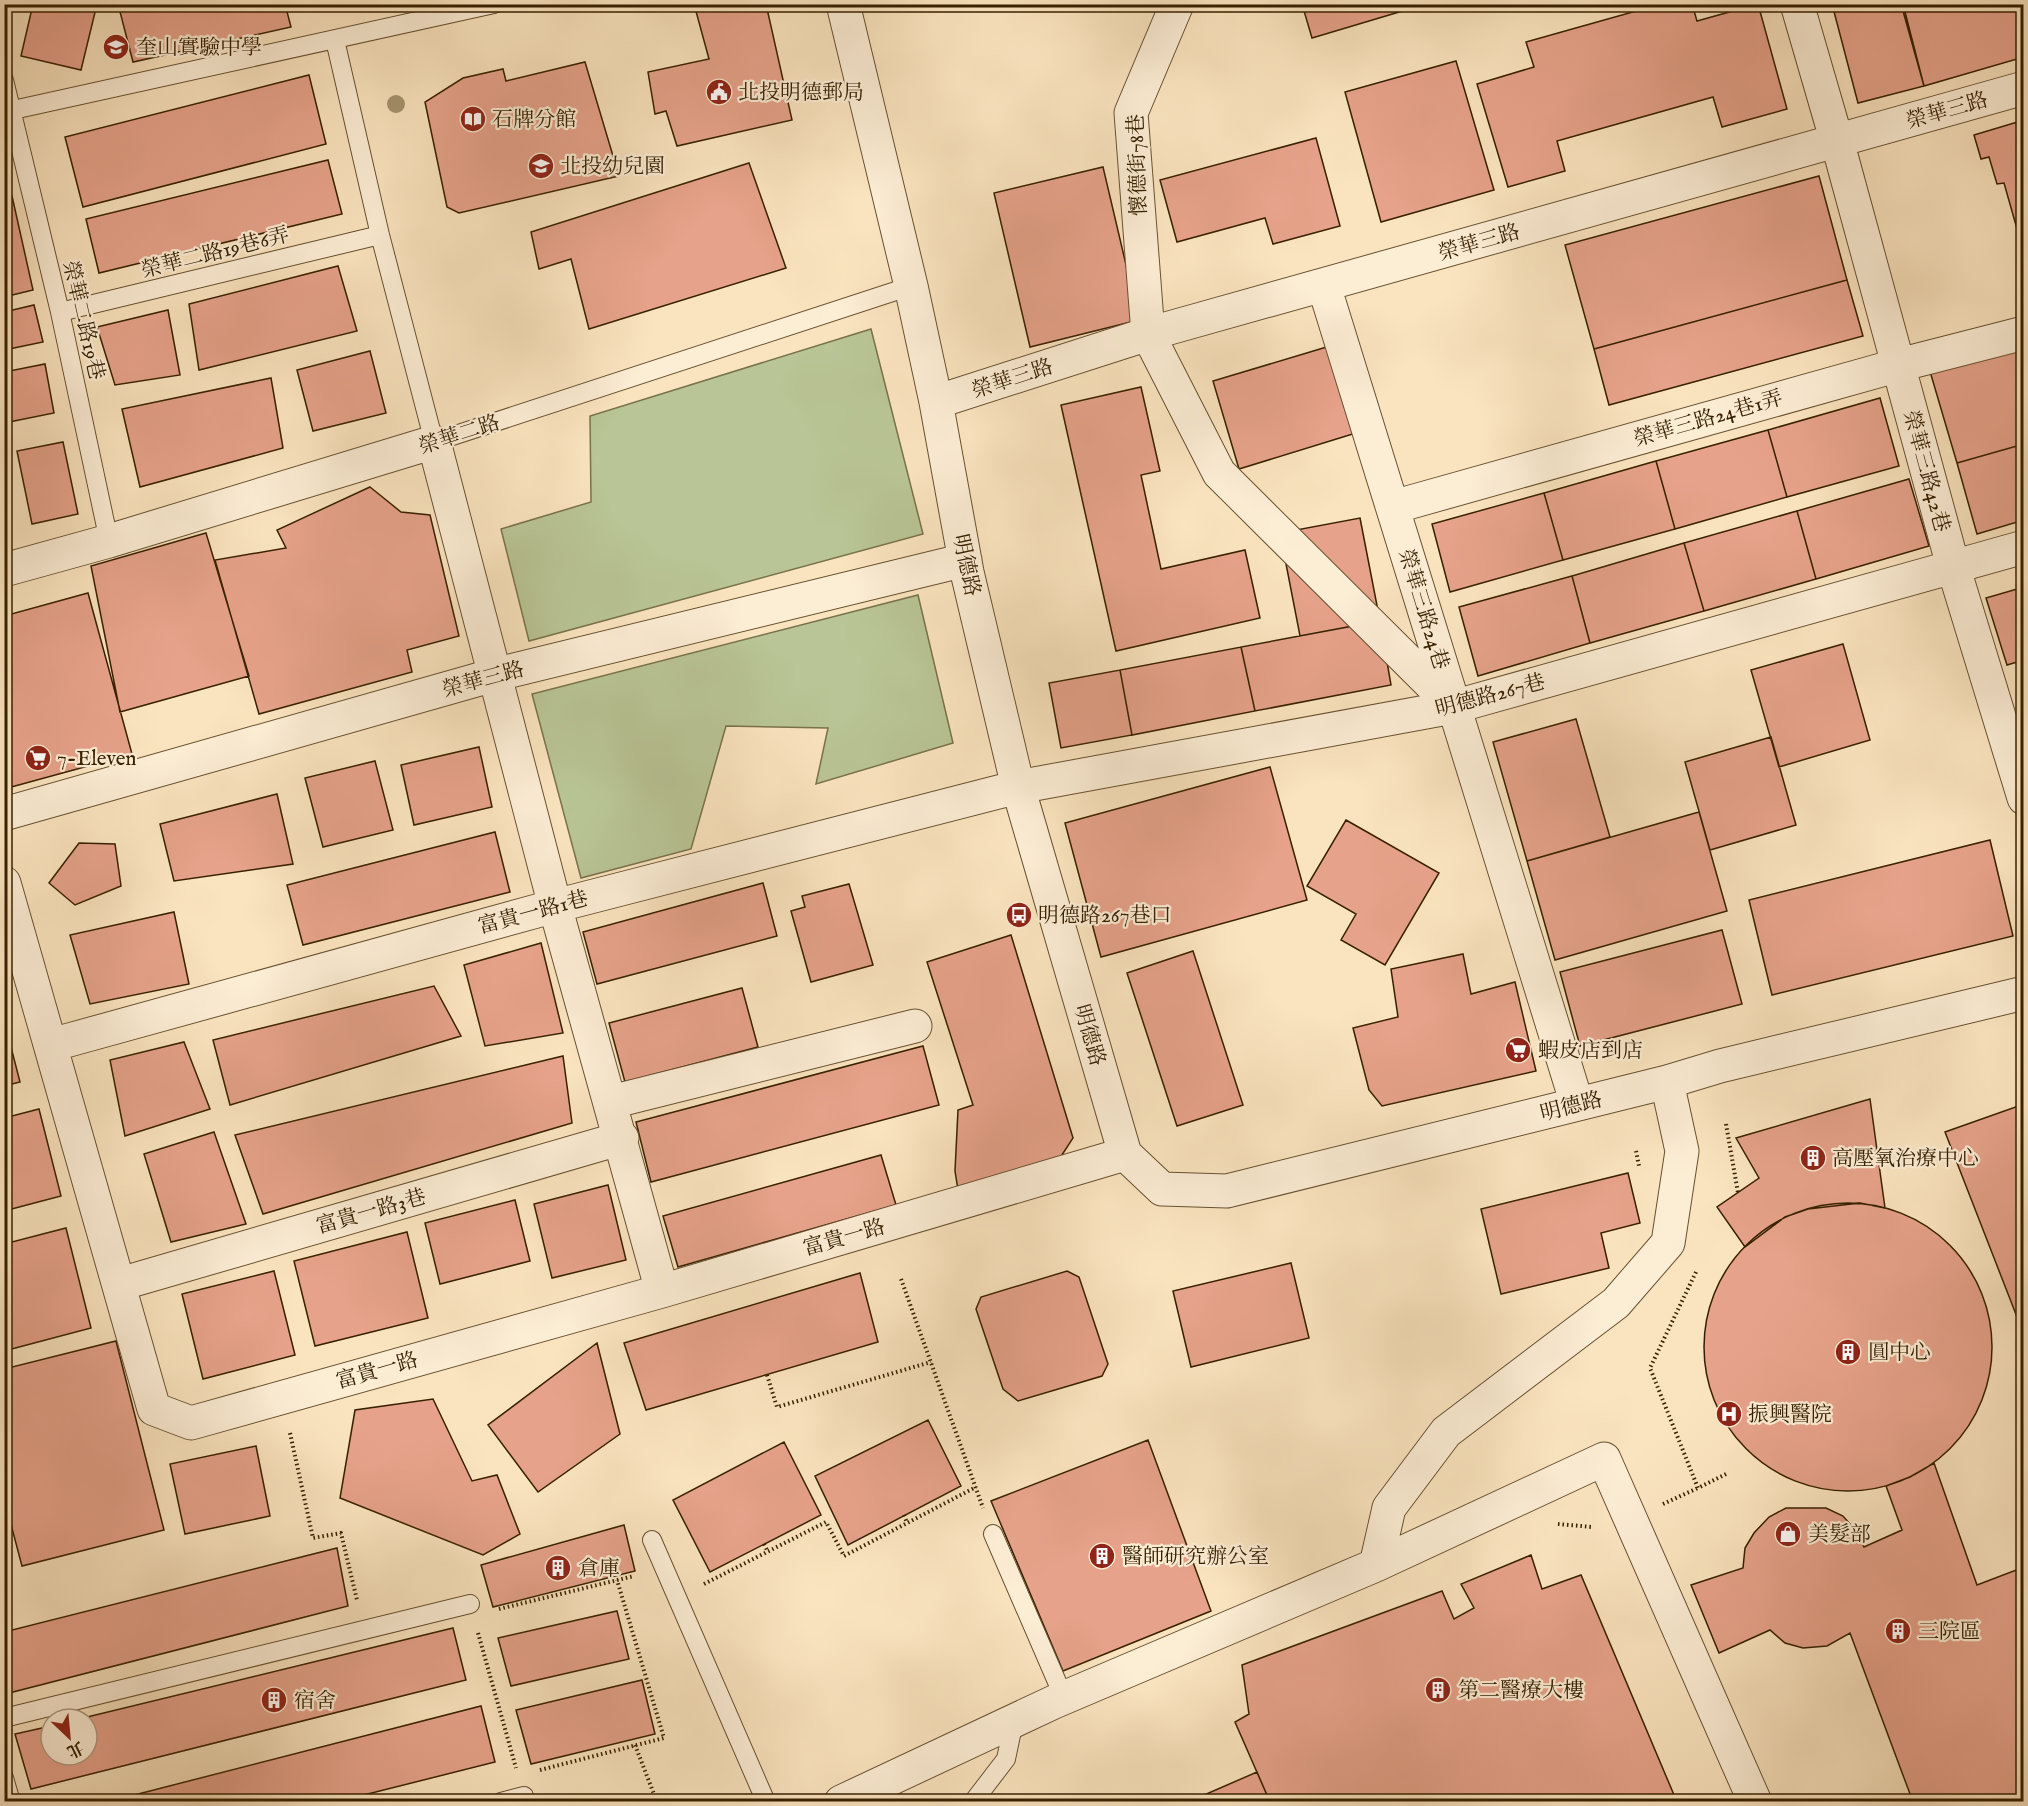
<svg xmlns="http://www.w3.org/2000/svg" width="2028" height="1806" font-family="'IM FELL English','Noto Serif TC',serif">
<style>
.green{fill:#b9c596;stroke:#78724b;stroke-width:1.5}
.building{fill:#e6a28a;stroke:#372000;stroke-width:1.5}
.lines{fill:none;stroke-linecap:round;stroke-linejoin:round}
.service-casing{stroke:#685130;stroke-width:20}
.minor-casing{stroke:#685130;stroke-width:35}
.path{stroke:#372000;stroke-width:4;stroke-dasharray:1.5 3;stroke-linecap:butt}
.service{stroke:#fcedd5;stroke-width:18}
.minor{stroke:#fcedd5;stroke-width:33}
.tree{fill:#a4946f}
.labels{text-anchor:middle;stroke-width:4.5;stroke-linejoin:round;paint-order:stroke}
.poi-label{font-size:21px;fill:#372000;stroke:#fcedd5;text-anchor:start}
.street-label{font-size:21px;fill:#372000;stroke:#fcedd5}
</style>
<rect width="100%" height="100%" fill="#fae4bf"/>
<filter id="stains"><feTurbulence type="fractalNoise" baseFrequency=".00333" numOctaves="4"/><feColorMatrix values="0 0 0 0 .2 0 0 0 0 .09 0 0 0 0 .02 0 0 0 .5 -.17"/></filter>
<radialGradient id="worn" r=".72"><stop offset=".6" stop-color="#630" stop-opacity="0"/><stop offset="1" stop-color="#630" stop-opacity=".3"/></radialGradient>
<!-- green -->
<path class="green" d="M871,329L923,534L529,641L501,529L591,502L590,416Z
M918,595L953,743L816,784L828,728L726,726L691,849L581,878L532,694Z"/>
<!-- building -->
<path class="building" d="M33,4H97L81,70L21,56Z
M118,4H285L291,27L133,62Z
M694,4H766L792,120L677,146L666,111L655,114L648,72L709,59Z
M1302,4H1426L1312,38Z
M1661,4H1692L1697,21L1758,4L1787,109L1722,127L1713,97L1557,141L1565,171L1508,187L1477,84L1534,67L1526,42Z
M1832,4H1903L1924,86L1858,103Z
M1926,4H2024V57L1924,86L1903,11Z
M1456,61L1494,190L1381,222L1345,92Z
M585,62L619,176L459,213L447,207L425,102L463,78L503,69L506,81Z
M309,75L326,144L83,207L65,137Z
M2024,120V235L2019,236L2004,183L1997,184L1989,157L1981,159L1974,135Z
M1316,138L1340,226L1273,244L1265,218L1177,242L1160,180Z
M328,160L342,214L99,273L86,219Z
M749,163L786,268L589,329L571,259L539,269L531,232Z
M1103,167L1139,320L1030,347L994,193Z
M1819,176L1847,280L1594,349L1565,245Z
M12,196L33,290L4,297V198Z
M338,266L357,331L199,370L189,304Z
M1847,280L1863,336L1609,405L1594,349Z
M34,305L43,342L4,350V312Z
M168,310L180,375L115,385L97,327Z
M2024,340V444L1957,463L1929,368Z
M1330,346L1356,433L1239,469L1213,381Z
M370,351L386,413L313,431L297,370Z
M45,364L54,413L4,423V372Z
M271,378L283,448L140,487L122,409Z
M1141,387L1160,471L1141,475L1161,569L1245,550L1260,618L1116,651L1061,405Z
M1880,398L1899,466L1787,497L1768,430Z
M1768,430L1787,497L1675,529L1656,461Z
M63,442L78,514L32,524L17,451Z
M2024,444V520L1977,534L1957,463Z
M1656,461L1675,529L1563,560L1544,493Z
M1909,479L1929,546L1816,579L1797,511Z
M370,487L401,512L430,515L459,636L407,650L412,672L259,714L215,560L286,548L277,530Z
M1544,493L1563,560L1450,592L1432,524Z
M1797,511L1816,579L1704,611L1684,543Z
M1360,518L1380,621L1300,636L1280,533Z
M206,533L249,676L120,712L91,566Z
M1684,543L1704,611L1590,643L1572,576Z
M1572,576L1590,643L1478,676L1459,607Z
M2024,587V660L2007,665L1986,598Z
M88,593L132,754L4,789V616Z
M1380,621L1391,685L1255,711L1241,647Z
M1843,644L1870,740L1779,767L1751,670Z
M1241,647L1255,711L1132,735L1120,670Z
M1120,670L1132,735L1061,748L1049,683Z
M1576,719L1610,837L1527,861L1493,742Z
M1771,737L1796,825L1710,850L1685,762Z
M479,747L492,807L414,825L401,765Z
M375,761L393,830L323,847L305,778Z
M1270,767L1307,900L1101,957L1065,823Z
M277,794L293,864L174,881L160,824Z
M1699,812L1727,911L1555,960L1527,861Z
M1346,820L1439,873L1385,965L1341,940L1356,914L1307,886Z
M495,832L510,892L303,945L287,885Z
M1990,840L2013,936L1772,995L1749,900Z
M79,843L115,844L121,886L75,905L49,883Z
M763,883L777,936L597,984L583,932Z
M849,884L873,965L811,982L791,911L805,907L802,896Z
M174,912L189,984L90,1004L70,935Z
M1722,930L1742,1004L1580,1046L1560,972Z
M1011,935L1073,1138L1060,1158L958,1190L955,1171L958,1110L973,1105L927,962Z
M541,943L563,1033L485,1046L464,965Z
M1193,951L1243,1105L1177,1126L1127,973Z
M1463,954L1471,994L1515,982L1536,1071L1382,1106L1369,1090L1353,1028L1398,1017L1391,969Z
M434,986L461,1036L230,1105L213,1040Z
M742,988L758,1047L625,1082L609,1023Z
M4,1020L20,1082L4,1086Z
M184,1042L210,1109L125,1136L110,1060Z
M923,1046L939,1105L651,1182L636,1122Z
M563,1056L572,1123L263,1214L235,1135Z
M1870,1099L1885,1208L1860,1203L1808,1209L1785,1217L1745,1247L1717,1207L1759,1178L1736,1138Z
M2024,1104V1335L1945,1132Z
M39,1109L61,1196L4,1211V1118Z
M214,1132L246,1224L171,1242L144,1154Z
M881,1155L896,1205L678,1267L663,1216Z
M1628,1173L1640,1223L1601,1233L1609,1268L1501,1294L1481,1209Z
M608,1185L626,1260L552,1278L534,1204Z
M515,1200L530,1261L440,1284L425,1223Z
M1704 1347a144 144 0 1 1 288 0a144 144 0 1 1-288 0Z
M66,1228L91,1328L4,1351V1244Z
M407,1232L428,1318L315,1346L294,1261Z
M1291,1263L1309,1338L1191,1367L1173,1291Z
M274,1271L295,1355L203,1379L182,1294Z
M1067,1271L1079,1277L1108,1364L1102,1376L1018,1401L1003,1389L976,1309L981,1297Z
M860,1273L878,1342L646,1410L624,1343Z
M116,1341L164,1530L22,1566L4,1498V1369Z
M597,1343L620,1434L538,1492L488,1425Z
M433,1399L472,1481L497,1475L520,1534L483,1555L340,1498L355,1410Z
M928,1420L961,1486L848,1545L815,1476Z
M1148,1440L1211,1611L1063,1671L991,1501Z
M784,1442L821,1515L710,1572L673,1500Z
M256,1446L270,1516L185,1534L170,1464Z
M1934,1463L1977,1585L2024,1567V1802H1913L1850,1633L1827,1646L1803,1648L1785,1643L1770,1630L1719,1653L1691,1585L1743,1568L1745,1548L1754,1533L1769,1517L1786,1508H1826L1843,1516L1857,1532L1864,1547L1902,1530L1886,1486L1910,1477Z
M624,1525L635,1571L493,1607L481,1565Z
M337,1548L348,1606L9,1693L4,1669V1632Z
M1531,1555L1542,1589L1581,1575L1677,1802H1270L1235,1722L1249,1714L1242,1665L1442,1591L1454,1619L1474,1608L1461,1584Z
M617,1611L629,1659L511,1686L498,1638Z
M453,1628L466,1680L31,1789L15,1734L51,1726V1755H87V1719H79Z
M642,1680L655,1734L531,1764L516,1710Z
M481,1706L495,1762L336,1802H107Z
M1257,1772L1270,1802H1188Z"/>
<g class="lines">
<!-- service casing -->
<g class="service-casing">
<path id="service" d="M335,40L380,235L434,442L911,286
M4,80L60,312L109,541
M13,110L494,4
M60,312L380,235
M993,1534L1064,1698
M652,1540L766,1802
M4,1718L470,1604
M4,1778L11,1802
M501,1802L524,1796
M973,1802L1006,1759L1014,1721"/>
</g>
<!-- minor casing -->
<g class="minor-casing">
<path id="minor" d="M843,4L911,286L936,402L967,572L1018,787L1125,1154L1162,1189L1227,1191L1667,1082L1720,1066L2024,993
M1177,4L1131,113L1148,334L1219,473L1451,704
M1797,4L1842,159L1953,566L2024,798
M1324,286L1577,1104
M936,402L1148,334L2024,88
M1393,507L1899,365L2024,333
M4,570L109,541L434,442L555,906L662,1291
M4,814L494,675L965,560
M4,883L154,1409L191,1423L662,1291L1125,1154
M51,1045L555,906L1018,787L1453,707L2024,547
M611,1102L915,1026
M120,1284L622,1138
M1376,1565L1389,1508L1446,1432L1616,1303L1668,1243L1682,1151L1667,1082
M841,1802L1054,1702L1376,1565L1604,1459L1755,1802"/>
</g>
<!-- path -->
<path class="path" d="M1726,1124L1738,1193
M1636,1151L1639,1166
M1696,1272L1650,1368L1698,1488L1728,1473
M901,1279L983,1508
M767,1375L777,1407L931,1362
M290,1433L313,1538L341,1533L357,1600
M1663,1504L1698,1488
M904,1515L907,1523
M1558,1524L1592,1527
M764,1544L768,1552
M704,1584L826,1522L844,1556L976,1487
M499,1609L634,1576
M478,1633L516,1768
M635,1745L657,1802
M540,1770L664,1738L617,1580"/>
<!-- service -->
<use href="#service" class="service"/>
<!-- minor -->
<use href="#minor" class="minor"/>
</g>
<!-- trees -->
<circle class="tree" cx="396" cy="104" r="9"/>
<!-- icons -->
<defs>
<g id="school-disc" transform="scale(1.35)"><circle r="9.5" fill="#8f2418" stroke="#fcedd5"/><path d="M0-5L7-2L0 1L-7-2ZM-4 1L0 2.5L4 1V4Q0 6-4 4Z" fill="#fff"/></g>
<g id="civic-disc" transform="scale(1.35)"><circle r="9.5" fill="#8f2418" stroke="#fcedd5"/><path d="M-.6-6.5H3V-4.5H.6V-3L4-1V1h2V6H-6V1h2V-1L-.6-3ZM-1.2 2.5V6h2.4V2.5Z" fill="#fff"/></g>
<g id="library-disc" transform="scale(1.35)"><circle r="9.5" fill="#8f2418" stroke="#fcedd5"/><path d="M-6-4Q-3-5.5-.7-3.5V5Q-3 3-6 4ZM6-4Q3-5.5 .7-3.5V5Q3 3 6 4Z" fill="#fff"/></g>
<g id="supermarket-disc" transform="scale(1.35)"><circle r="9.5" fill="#8f2418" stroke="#fcedd5"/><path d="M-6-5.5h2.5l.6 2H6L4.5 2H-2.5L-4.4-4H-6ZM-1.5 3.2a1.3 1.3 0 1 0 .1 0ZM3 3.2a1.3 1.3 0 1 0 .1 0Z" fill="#fff"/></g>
<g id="bus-disc" transform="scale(1.35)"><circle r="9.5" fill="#8f2418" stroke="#fcedd5"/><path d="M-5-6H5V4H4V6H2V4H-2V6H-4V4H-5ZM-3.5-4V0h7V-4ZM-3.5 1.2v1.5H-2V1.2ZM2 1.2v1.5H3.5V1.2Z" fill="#fff"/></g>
<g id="building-disc" transform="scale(1.35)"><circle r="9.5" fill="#8f2418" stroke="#fcedd5"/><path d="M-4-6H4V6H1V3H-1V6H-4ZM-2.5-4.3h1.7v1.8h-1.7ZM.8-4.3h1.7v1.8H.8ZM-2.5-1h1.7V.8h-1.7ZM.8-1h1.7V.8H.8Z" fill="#fff"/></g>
<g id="hospital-disc" transform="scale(1.35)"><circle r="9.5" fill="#8f2418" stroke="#fcedd5"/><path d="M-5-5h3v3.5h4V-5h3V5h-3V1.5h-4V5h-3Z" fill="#fff"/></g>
<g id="shop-disc" transform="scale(1.35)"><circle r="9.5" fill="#8f2418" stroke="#fcedd5"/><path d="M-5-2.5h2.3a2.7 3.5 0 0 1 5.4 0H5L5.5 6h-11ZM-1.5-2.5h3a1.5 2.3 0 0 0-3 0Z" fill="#fff"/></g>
</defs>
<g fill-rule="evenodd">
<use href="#school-disc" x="116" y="47"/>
<use href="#civic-disc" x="719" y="92"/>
<use href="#library-disc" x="473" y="119"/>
<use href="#school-disc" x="541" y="166"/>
<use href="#supermarket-disc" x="38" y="758"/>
<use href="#bus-disc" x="1019" y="915"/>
<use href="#supermarket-disc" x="1518" y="1050"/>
<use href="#building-disc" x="1813" y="1158"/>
<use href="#building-disc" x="1848" y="1352"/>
<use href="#hospital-disc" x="1729" y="1414"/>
<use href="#shop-disc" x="1788" y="1534"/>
<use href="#building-disc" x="1102" y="1556"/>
<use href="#building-disc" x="558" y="1568"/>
<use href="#building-disc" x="1898" y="1631"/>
<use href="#building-disc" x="1438" y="1690"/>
<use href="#building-disc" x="274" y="1700"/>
</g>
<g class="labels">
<!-- poi labels -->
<g class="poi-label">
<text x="136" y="54">奎山實驗中學</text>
<text x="738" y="99">北投明德郵局</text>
<text x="492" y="126">石牌分館</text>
<text x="560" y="173">北投幼兒園</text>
<text x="57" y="765">7-Eleven</text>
<text x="1038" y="922">明德路267巷口</text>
<text x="1538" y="1057">蝦皮店到店</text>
<text x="1832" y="1165">高壓氧治療中心</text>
<text x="1868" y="1359">圓中心</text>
<text x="1748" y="1421">振興醫院</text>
<text x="1808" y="1541">美髮部</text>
<text x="1122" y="1563">醫師研究辦公室</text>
<text x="578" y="1575">倉庫</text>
<text x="1918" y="1638">三院區</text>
<text x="1458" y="1697">第二醫療大樓</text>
<text x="294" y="1707">宿舍</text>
</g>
<!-- street labels -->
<g class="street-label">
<text transform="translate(1947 110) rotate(-16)" y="7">榮華三路</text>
<text transform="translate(1137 165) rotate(-92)" y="7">懷德街78巷</text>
<text transform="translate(1479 242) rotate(-16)" y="7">榮華三路</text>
<text transform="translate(215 252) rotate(-14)" y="7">榮華二路19巷6弄</text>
<text transform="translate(84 320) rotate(77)" y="7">榮華二路19巷</text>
<text transform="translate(1012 378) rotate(-18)" y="7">榮華三路</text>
<text transform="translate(1708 418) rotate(-16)" y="7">榮華三路24巷1弄</text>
<text transform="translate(459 434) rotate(-18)" y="7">榮華二路</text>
<text transform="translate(1927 471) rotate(75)" y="7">榮華三路42巷</text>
<text transform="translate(967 565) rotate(78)" y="7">明德路</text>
<text transform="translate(1424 609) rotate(73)" y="7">榮華三路24巷</text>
<text transform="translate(483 679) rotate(-15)" y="7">榮華三路</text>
<text transform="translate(1490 695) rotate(-15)" y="7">明德路267巷</text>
<text transform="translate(533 912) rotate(-15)" y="7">富貴一路1巷</text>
<text transform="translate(1090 1035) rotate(74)" y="7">明德路</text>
<text transform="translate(1571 1106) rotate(-14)" y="7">明德路</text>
<text transform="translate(371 1211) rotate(-16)" y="7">富貴一路3巷</text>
<text transform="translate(844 1237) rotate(-16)" y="7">富貴一路</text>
<text transform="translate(377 1370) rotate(-16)" y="7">富貴一路</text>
</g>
</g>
<!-- margin -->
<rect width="2028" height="1806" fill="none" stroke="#fae4bf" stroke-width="24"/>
<rect x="6" y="6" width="2016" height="1794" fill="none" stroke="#372000" stroke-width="3"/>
<rect x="12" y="12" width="2004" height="1782" fill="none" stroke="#372000" stroke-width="1.5"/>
<!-- north arrow -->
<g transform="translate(69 1737) rotate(154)"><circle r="28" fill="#fcedd5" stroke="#ad9b80" stroke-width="1.5"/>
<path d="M0-4.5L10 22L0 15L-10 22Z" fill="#8f2418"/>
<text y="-9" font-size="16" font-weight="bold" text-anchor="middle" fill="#372000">北</text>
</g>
<rect width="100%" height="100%" filter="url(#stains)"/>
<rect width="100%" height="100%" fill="url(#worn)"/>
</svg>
